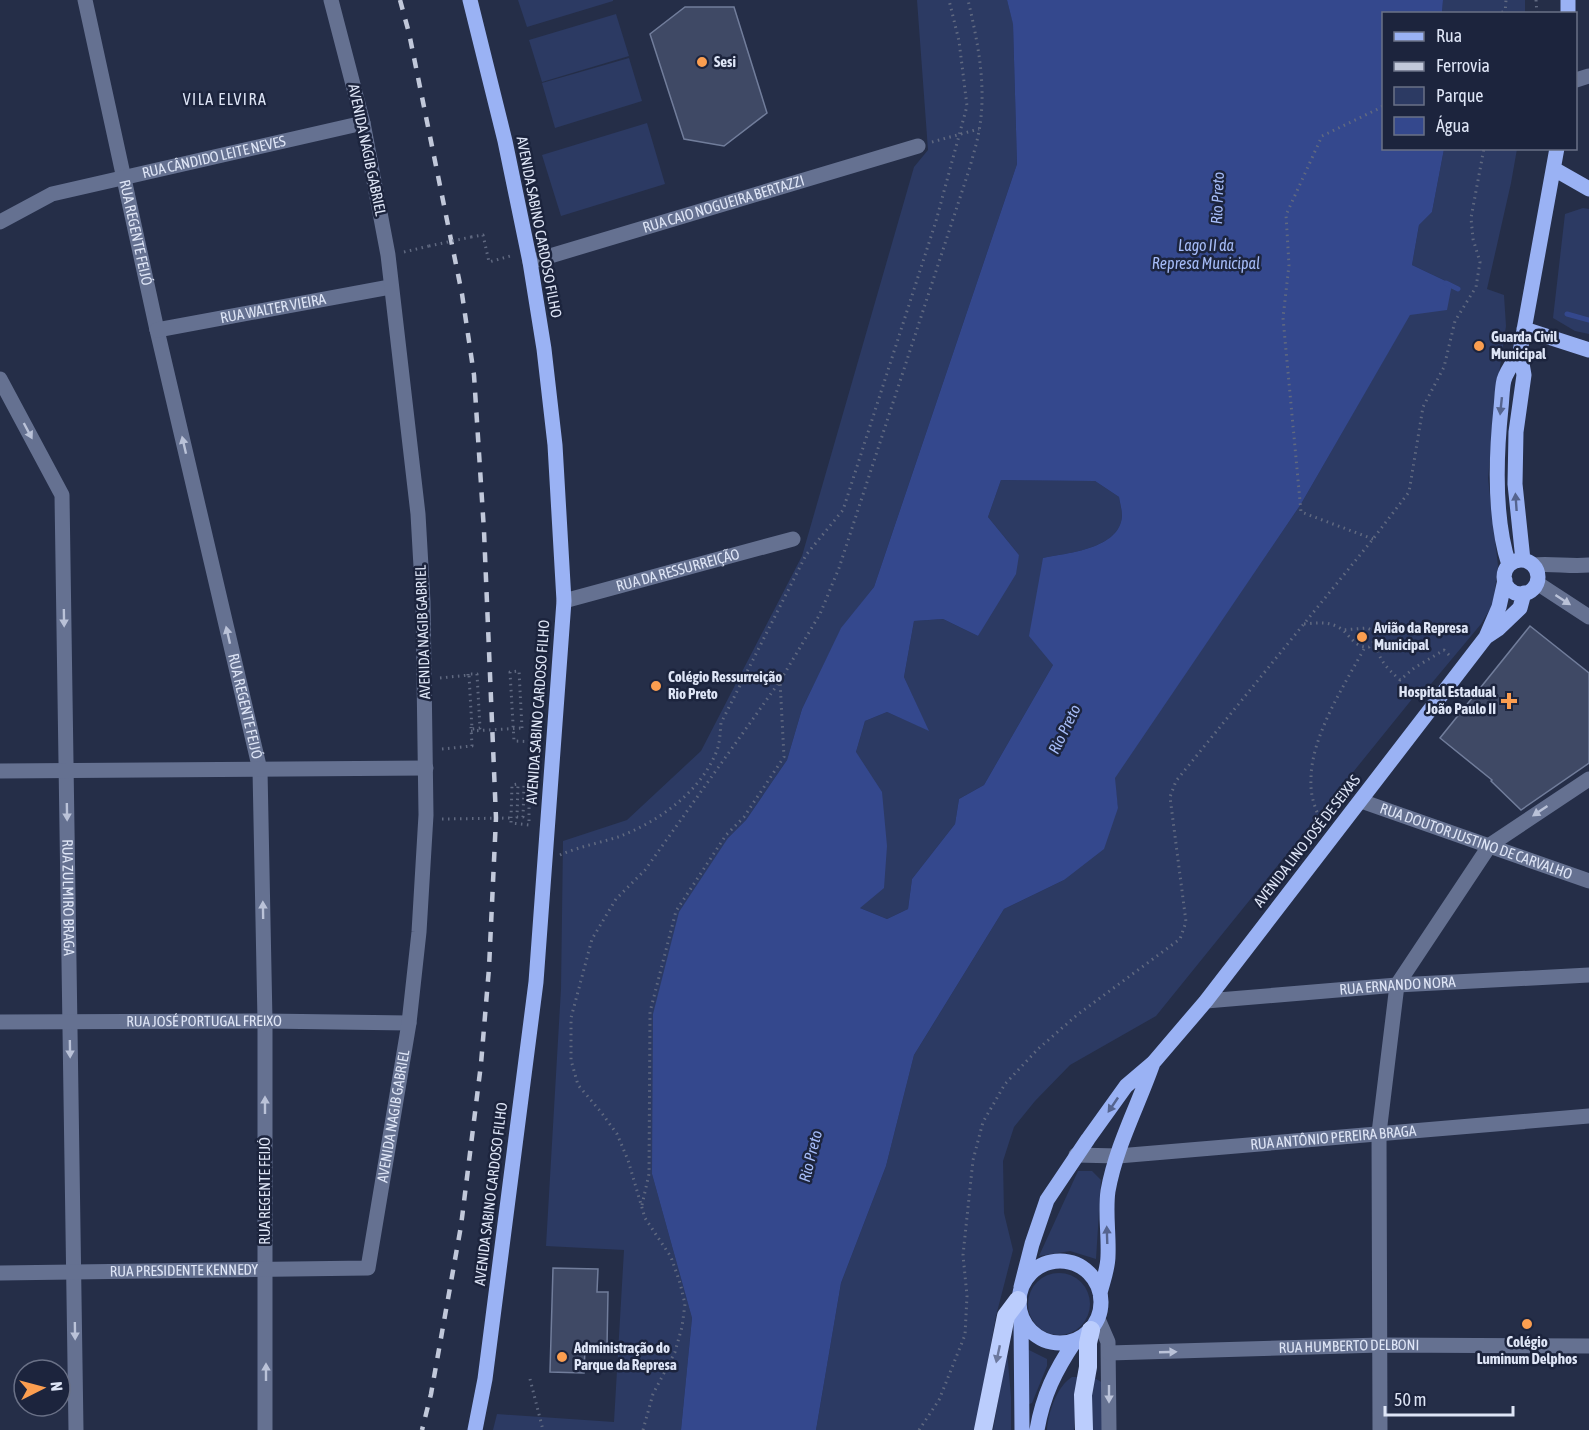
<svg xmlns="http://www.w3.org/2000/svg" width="1589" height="1430" font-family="'Asap Condensed',sans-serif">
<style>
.green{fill:#2c3a63}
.water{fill:#34488d;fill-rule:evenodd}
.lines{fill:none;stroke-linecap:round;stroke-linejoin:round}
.stream{stroke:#34488d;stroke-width:5}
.building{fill:#3f4965;stroke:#717d9b;stroke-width:1.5}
.path{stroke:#606980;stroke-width:3;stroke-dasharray:1.5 4.5;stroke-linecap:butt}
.minor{stroke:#657191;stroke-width:15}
.major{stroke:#9ab2f4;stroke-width:15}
.highway{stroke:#bbcdfd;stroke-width:18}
.rail{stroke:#c1c8da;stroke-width:4.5;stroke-dasharray:10 10;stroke-linecap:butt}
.path-bridge{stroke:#606980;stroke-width:3;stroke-dasharray:1.5 4.5;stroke-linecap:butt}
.oneway{fill:#55648f}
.oneway2{fill:#bac2d8}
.oneway3{fill:#6c789d}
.poi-dot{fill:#fb9e50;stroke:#1c243d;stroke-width:2}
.labels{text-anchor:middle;stroke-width:5;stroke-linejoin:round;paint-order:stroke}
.poi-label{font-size:15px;font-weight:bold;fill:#dee5f6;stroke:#1c243d;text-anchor:start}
.street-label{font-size:15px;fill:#dee5f6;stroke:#1c243d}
.neighbourhood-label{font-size:16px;letter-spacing:1.5px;fill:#dee5f6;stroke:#1c243d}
.water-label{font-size:16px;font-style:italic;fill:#a6bcf8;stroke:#1c243d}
</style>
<rect width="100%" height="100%" fill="#252e48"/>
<!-- green -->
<path class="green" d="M518,0H613V1L527,27Z
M917,0H1007L1013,23L1017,164L874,587L841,629L802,709L787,760L746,820L728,838L652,1174L692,1318L681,1430H493L497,1414L614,1422L624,1250L546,1246L561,989L563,841L627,820L701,751L802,556L914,167L928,150Z
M1443,0H1525V13L1442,14Z
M616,14L629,56L542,82L529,40Z
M629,58L642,101L555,128L542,83Z
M647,123L665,184L561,216L542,155Z
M1444,149H1517L1511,183L1487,289L1504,295L1506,326L1497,387L1488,478L1498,566L1493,604L1481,624L1431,684L1421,688L1156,1016L1070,1065L1035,1101L1014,1127L1003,1161L1004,1213L1013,1250L996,1316L975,1430H816L841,1283L886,1166L914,1055L1004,909L1064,880L1118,808L1114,778L1301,504L1410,314L1452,284L1412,265L1419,225L1432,212Z
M1583,208L1589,209V334L1575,331L1553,318L1565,214Z
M1001,480L1095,481L1119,497C1120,503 1122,510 1122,516C1120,549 1067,553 1043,558L1053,665L984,785L959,799L955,824L912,879L908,909L887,919L860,908L856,752L865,721L887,712L928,730L904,677L914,621L943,619L978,636L1019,555L988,517Z
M1078,1171H1092L1101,1180L1096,1259L1070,1251L1039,1256Z
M1028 1304a31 31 0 1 1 62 0a31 31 0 1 1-62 0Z
M1027,1349L1047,1359V1366L1032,1403L1027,1405Z
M1007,1351L1011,1397V1430H993Z
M1091,1376L1103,1383V1430H1090Z
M1072,1377H1078L1074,1430H1047C1048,1413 1057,1386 1072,1377Z"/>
<!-- water -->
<path class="water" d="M1007,0H1443L1442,13L1384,14V148L1444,149L1432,212L1419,225L1412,265L1452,284L1447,310L1410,315L1301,504L1115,778L1118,808L1104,849L1064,880L1004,909L914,1055L886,1166L841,1283L816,1430H681L692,1318L652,1174L653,1014L679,912L728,838L746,820L787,760L802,709L841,628L874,587L1017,164L1013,24ZM1001,480L1095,481L1119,497C1120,503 1122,510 1122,516C1120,549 1067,553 1043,558L1029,636L1053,665L984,785L959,799L955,824L912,879L908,909L887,919L860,908L884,888L887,846L882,792L856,752L865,721L887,712L929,731L904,677L914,621L943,619L978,636L1016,574L1019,555L988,517Z"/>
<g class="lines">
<!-- stream -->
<path class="stream" d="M1446,283L1458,289
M1567,314L1589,320"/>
</g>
<!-- building -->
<path class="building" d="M685,7H734L767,113L724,146L684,139L650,34Z
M1530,626L1589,673V763L1521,810L1491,781L1492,780L1440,738Z
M553,1268L598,1269L597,1292H608L607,1347L585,1348L584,1373L550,1372Z"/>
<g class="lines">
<!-- path -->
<path class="path" d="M1536,0L1537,14
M1496,14L1506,11
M1505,14L1506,0
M932,142L979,129
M471,237L483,235L489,262L514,255
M404,252L429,246
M1373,539L1301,512L1283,318L1289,265L1286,215L1322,136L1380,108L1384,105
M1304,624C1316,623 1327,621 1338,627C1350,633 1353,648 1369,647L1376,639L1374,631L1367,628L1343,630
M1376,639C1377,659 1386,667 1400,680L1414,668L1444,650L1450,656
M440,678L469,675L472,729L480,728L477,674H468
M522,728L519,671L510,672L514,741L539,742
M442,749L472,746L471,727
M442,819L511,818V823L529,825V785H524L523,817H517L518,784L512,785L511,818
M1322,823C1315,809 1310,795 1311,779C1311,736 1345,684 1365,647
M560,855C578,847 599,843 618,837C656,823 698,794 715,755C720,745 720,734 721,723L806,555L843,510L936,221L967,106L959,41L949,0
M642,1205L649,1174L650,1012L676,911L726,835L744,817L784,757L780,681
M530,1379L543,1430
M643,1430L653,1394L675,1352L682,1327L685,1304L680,1283L671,1257L645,1218L628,1160L617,1134L601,1112L578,1085L571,1060V1018L592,939L616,899L645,870L780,681L820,614L839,568L970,167C973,155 977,143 979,131C987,87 978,43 968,0
M919,1430L939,1400L965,1335L967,1296L963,1255L973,1160L983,1122L1005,1084L1038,1049L1077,1015L1180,939L1186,922L1170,797L1176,781L1373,539L1409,492L1423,407L1444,367L1455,321L1476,287L1480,262L1473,239L1471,218L1484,148"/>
<!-- minor -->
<g class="minor">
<path id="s1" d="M85,0L157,330L260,770L265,1021V1430"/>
<path d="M1576,80L1589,76"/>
<path id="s2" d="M0,222L52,194L363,123"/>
<path id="s3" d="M530,262L918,146"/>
<path id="s4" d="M157,330L390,287"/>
<path id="s5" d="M0,379L62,495L76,1430"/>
<path d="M1533,565C1552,563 1570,567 1589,565"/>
<path d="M1537,583L1589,617"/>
<path id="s6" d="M564,601L793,539"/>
<path d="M0,771L426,768"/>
<path id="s7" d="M1361,801L1589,881"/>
<path id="s8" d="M1206,1001L1397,985L1589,975"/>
<path id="s9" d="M0,1022L265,1021L409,1023"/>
<path id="s10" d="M1076,1155L1118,1156L1589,1116"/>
<path id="s11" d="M0,1273L368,1268L409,1023L419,932L426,815L423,602L418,514L388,255L363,123L331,0"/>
<path d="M1098,1319L1108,1342L1109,1430"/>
<path id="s12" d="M1109,1353L1380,1345L1589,1346"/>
<path d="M1380,1430L1379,1133L1397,985L1490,845L1589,779"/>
</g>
<!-- major -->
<path class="major" d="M470,0L505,141L530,262L544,349L555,445L564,601L536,982L485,1379L475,1430
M1568,0V14
M1554,169L1589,189
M1524,329L1589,350
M1523,560L1515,484L1516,432L1524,375L1520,352L1557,148
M1504 577a17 17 0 1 1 34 0a17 17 0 1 1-34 0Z
M1509,565C1494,519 1496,456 1501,408C1502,399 1502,388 1504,380C1507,370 1515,360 1520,352
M1486,637L1498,629L1520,608L1524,593
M1019 1302a41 41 0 1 1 82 0a41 41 0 1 1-82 0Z
M1021,1287L1032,1244L1047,1200L1088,1139L1126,1086L1153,1063L1206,1001L1486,637L1499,607L1505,580
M1100,1293C1103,1281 1108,1268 1108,1256C1109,1234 1105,1212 1108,1191C1116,1146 1138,1106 1153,1063
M1021,1318L1022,1430
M1037,1430C1043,1395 1055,1371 1075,1341"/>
<!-- highway -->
<path class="highway" d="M983,1430L1006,1316L1018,1300
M1084,1430L1083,1395L1088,1367V1343L1091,1330"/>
<!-- rail -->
<path class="rail" d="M400,0L409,33L462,294L474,375L484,531L496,818L489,968L481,1064L461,1226L431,1394L422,1430"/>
<!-- path-bridge -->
<path class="path-bridge" d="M429,246L471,237
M468,674V679
M471,731L522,728"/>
</g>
<!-- one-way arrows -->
<defs><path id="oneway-solid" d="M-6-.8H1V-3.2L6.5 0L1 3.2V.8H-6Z" transform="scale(1.5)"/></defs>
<g class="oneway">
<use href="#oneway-solid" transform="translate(1501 406) rotate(96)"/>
<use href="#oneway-solid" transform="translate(1516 502) rotate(-94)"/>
<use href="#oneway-solid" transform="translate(1113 1105) rotate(124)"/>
<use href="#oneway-solid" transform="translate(1107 1235) rotate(-92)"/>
</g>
<g class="oneway2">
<use href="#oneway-solid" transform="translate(28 431) rotate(62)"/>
<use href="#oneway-solid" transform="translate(184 445) rotate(-103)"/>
<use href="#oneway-solid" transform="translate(1563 600) rotate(33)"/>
<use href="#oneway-solid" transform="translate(64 618) rotate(89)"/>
<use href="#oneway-solid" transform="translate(228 635) rotate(-103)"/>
<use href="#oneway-solid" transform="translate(1540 811) rotate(146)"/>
<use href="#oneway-solid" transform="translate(67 812) rotate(89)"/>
<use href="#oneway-solid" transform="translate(263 910) rotate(-91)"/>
<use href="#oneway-solid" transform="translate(70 1049) rotate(89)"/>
<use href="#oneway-solid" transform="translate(265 1105) rotate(-90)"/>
<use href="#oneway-solid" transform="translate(75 1331) rotate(89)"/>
<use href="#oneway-solid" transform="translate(1168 1352) rotate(-2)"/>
<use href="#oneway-solid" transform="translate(266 1372) rotate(-90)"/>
<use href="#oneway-solid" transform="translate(1109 1394) rotate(90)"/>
</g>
<use class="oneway3" href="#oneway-solid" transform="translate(998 1354) rotate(102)"/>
<!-- markers -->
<g class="poi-dot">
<circle cx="702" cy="62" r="6"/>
<circle cx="1479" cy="346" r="6"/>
<circle cx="1362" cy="637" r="6"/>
<circle cx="656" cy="686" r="6"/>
<path d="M1506 692h6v6h6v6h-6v6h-6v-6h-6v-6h6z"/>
<circle cx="1527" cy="1324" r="6"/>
<circle cx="562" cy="1357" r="6"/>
</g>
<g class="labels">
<!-- poi labels -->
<g class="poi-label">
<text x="714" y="67">Sesi</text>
<text x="1491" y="342">Guarda Civil<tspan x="1491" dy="17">Municipal</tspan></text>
<text x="1374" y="633">Avião da Represa<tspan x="1374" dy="17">Municipal</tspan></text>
<text x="668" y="682">Colégio Ressurreição<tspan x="668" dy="17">Rio Preto</tspan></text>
<text x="1496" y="697" text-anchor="end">Hospital Estadual<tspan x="1496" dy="17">João Paulo II</tspan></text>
<text x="1527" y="1347" text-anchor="middle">Colégio<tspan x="1527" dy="17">Luminum Delphos</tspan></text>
<text x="574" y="1353">Administração do<tspan x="574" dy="17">Parque da Represa</tspan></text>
</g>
<!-- street labels -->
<g class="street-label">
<text transform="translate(367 150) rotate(78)" y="5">AVENIDA NAGIB GABRIEL</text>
<text dy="5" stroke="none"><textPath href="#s2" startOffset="225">RUA CÂNDIDO LEITE NEVES</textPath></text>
<text dy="5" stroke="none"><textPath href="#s3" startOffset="202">RUA CAIO NOGUEIRA BERTAZZI</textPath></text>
<text transform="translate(539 227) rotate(79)" y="5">AVENIDA SABINO CARDOSO FILHO</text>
<text dy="5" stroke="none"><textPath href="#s1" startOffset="238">RUA REGENTE FEIJÓ</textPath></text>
<text dy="5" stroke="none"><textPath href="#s4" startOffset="118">RUA WALTER VIEIRA</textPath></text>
<text dy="5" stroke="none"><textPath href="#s6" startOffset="118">RUA DA RESSURREIÇÃO</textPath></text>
<text transform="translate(423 632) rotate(-92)" y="5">AVENIDA NAGIB GABRIEL</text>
<text dy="5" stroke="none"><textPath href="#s1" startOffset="724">RUA REGENTE FEIJÓ</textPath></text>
<text transform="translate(538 712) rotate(-86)" y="5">AVENIDA SABINO CARDOSO FILHO</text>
<text transform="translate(1307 841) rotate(-52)" y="5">AVENIDA LINO JOSÉ DE SEIXAS</text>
<text dy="5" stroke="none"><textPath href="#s7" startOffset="122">RUA DOUTOR JUSTINO DE CARVALHO</textPath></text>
<text dy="5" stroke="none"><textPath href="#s5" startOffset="534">RUA ZULMIRO BRAGA</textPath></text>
<text dy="5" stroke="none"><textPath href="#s8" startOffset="192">RUA ERNANDO NORA</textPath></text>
<text dy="5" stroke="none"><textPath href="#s9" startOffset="204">RUA JOSÉ PORTUGAL FREIXO</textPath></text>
<text dy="5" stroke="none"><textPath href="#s11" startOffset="522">AVENIDA NAGIB GABRIEL</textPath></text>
<text dy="5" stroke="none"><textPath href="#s10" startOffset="258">RUA ANTÔNIO PEREIRA BRAGA</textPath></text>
<text transform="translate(265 1191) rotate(-90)" y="5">RUA REGENTE FEIJÓ</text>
<text transform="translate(491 1194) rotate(-83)" y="5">AVENIDA SABINO CARDOSO FILHO</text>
<text dy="5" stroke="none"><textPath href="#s11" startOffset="184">RUA PRESIDENTE KENNEDY</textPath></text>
<text dy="5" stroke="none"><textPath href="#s12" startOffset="240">RUA HUMBERTO DELBONI</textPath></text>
</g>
<!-- neighbourhood labels -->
<g class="neighbourhood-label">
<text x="225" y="105">VILA ELVIRA</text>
</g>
<!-- water labels -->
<g class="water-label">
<text transform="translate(1217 198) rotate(-88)" y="6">Rio Preto</text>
<text x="1206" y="251">Lago II da<tspan x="1206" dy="18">Represa Municipal</tspan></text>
<text transform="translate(1064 729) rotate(-64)" y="6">Rio Preto</text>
<text transform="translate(810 1156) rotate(-76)" y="6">Rio Preto</text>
</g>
</g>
<!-- legend -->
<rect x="1382" y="12" width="195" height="138" fill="#1c243d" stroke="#6a7187" stroke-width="1.5"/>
<rect x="1394" y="32" width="30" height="9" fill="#9ab2f4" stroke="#6a7187" stroke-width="1.5"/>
<text x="1436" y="42" font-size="18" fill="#dee5f6">Rua</text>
<rect x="1394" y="62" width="30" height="9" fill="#c1c8da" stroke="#6a7187" stroke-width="1.5"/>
<text x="1436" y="72" font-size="18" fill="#dee5f6">Ferrovia</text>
<rect x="1394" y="87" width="30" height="18" fill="#2c3a63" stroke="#6a7187" stroke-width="1.5"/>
<text x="1436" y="102" font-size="18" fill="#dee5f6">Parque</text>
<rect x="1394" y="117" width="30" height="18" fill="#34488d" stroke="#6a7187" stroke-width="1.5"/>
<text x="1436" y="132" font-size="18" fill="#dee5f6">Água</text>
<!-- north arrow -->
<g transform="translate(42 1388) rotate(84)"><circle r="28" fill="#1c243d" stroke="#6a7187" stroke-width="1.5"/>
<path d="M0-4.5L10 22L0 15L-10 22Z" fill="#fb9e50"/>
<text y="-9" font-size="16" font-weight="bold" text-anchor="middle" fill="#dee5f6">N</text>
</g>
<!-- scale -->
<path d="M1385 1406v9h128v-9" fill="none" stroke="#dee5f6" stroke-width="3"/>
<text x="1394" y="1406" font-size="18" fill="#dee5f6" stroke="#1c243d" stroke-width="4.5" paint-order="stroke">50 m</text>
</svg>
